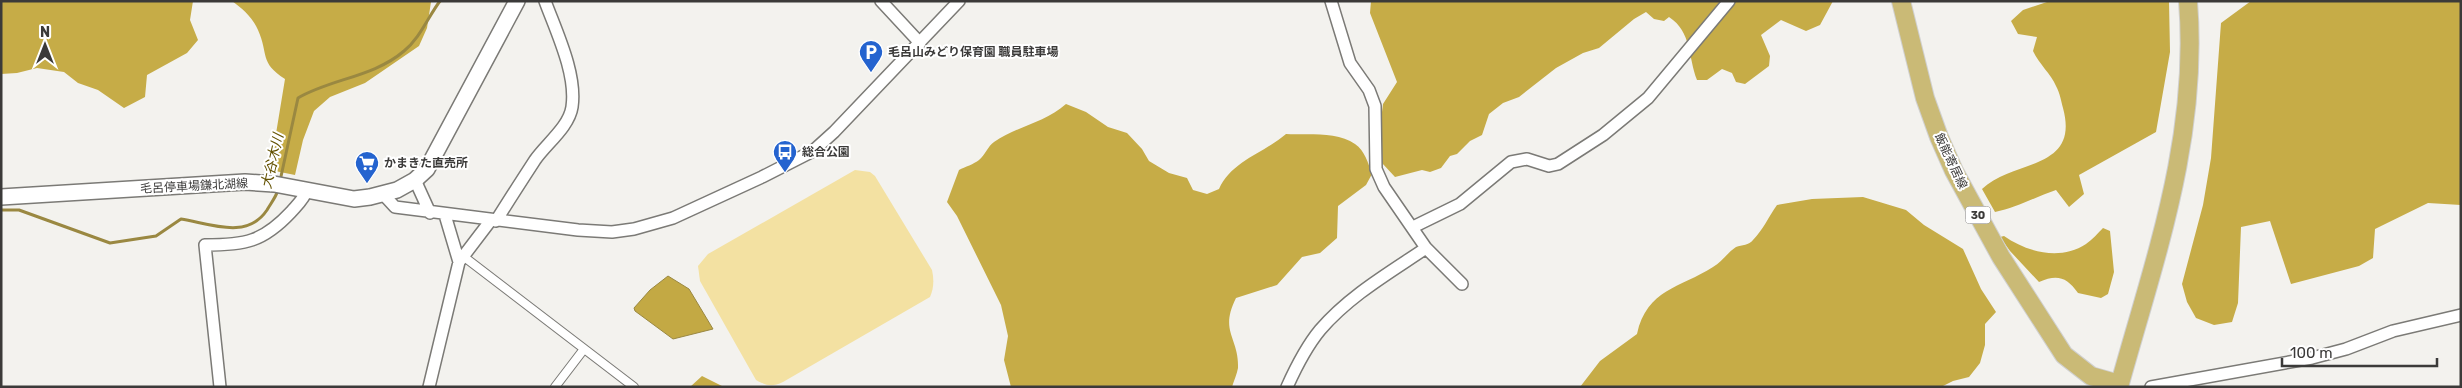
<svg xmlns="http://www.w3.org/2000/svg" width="2462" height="388" font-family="Rubik,'Noto Sans JP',sans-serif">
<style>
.green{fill:#f3e1a2}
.forest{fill:#c6ac47}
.water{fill:#c3a944;stroke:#9a8841}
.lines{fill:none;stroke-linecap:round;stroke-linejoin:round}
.stream{stroke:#9a8841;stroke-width:3}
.pedestrian-casing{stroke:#7b7a76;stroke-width:10}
.minor-casing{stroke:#7b7a76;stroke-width:14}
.secondary-casing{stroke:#7b7a76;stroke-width:18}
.primary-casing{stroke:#d0d0cf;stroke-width:20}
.pedestrian{stroke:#fff;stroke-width:8}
.minor{stroke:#fff;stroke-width:11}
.secondary{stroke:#fff;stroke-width:15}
.primary{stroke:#caba76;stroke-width:18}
.labels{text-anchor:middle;stroke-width:4;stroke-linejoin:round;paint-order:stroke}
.shield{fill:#fff;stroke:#767574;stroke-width:1}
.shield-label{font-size:11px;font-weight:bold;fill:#3b3a39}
.poi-label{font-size:12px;font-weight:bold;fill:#3b3a39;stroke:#fff;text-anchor:start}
.street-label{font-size:12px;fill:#3b3a39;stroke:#fff}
.water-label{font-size:14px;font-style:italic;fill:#635100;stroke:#fff}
</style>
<rect width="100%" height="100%" fill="#f3f2ee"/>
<!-- green -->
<path class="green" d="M855,170L870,172L875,176L932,270C934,279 934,288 930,297L783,382C772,387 767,386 756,380L700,281L698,266L708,254Z"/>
<!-- forest -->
<path class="forest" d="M1,1H193L190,20L198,40L187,53L147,75L145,97L124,108L98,90L78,83L64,72L37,68L17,73L1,74Z
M232,1H431V2L427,28L419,46L365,83L330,97L314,111L303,140L295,175L270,170L285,79C259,62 269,55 258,30C253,18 243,9 232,1Z
M1371,1H1833L1820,25L1806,31L1781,20L1761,35L1770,56L1769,66L1745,84L1736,82L1732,73L1722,69L1707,80H1697C1688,57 1692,32 1669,17L1664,21L1654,19L1646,12L1634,19L1599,48L1583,53L1556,68L1519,97L1503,103L1489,114L1482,135L1470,141L1457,154L1450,156L1441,168L1430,172L1422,170L1395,177L1382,163L1379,136L1383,104L1397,82L1370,13Z
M2050,1H2169L2170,52L2156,132L2079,175L2084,194L2069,207L2056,190C2035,197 2016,208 1995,212L1982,189C2013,159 2080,171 2063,108C2061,101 2060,93 2056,86C2051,74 2039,64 2033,51L2037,37L2018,34L2011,21L2023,10Z
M2251,1H2461V205L2428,203L2375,229L2373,258L2359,266L2291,284L2270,221L2241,227L2238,303L2232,322L2214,325L2196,318L2187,302L2182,284L2203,205L2211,158L2221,23Z
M1066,104L1086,112L1108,127L1127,133L1142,149L1149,161L1169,173L1187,178L1193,190L1207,194L1219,189C1231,161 1264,153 1286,134C1307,135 1337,131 1355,144C1365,151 1368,163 1372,174L1366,185L1338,206L1337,238L1320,253L1302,257L1277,285L1236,298C1219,332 1239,337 1238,368C1237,374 1234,380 1232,387H1011L1004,360L1008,336L1001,305L957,216L947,202L959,170C965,167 974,164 979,160C985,155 988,146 994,142C1017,126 1045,123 1066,104Z
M1863,197L1906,210L1924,225L1963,249L1981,289L1996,312L1985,324V345L1980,363L1969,377L1953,381L1941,387H1580L1600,361L1637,334C1647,289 1680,288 1713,267C1722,262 1728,252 1736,247C1742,245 1749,245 1753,240C1763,230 1769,216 1777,205L1812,199Z
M2103,228L2110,231L2114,272L2108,294L2101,298L2078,293C2067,277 2057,274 2039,282L2010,251L2000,237L2004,236C2027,252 2060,261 2086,244C2092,240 2098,233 2103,228Z
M702,376L724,387H690Z"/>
<!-- water -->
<path class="water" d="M668,276L689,289L713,329L673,339L635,311L634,308L650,290Z"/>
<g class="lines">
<!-- stream -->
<path class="stream" d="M280,181L298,98C330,79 374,77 404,51C420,38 428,17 440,1
M1,210H19L110,243L156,236L181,219C211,224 247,240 267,210C271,203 276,197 278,190"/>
<!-- pedestrian casing -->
<g class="pedestrian-casing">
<path id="pedestrian" d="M463,256L634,387
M555,387L584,349"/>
</g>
<!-- minor casing -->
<g class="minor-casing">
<path id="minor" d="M881,1L920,43
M1331,1L1350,63L1369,90L1375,106L1376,169L1384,187L1426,248L1462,284
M415,180L430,213
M383,194L395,207L578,230L612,232L634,229L673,218L762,177L813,151L834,132L959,1
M445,215L459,262
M496,221C509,200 522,180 535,160C546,144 569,127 572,107C577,74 556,31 545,1
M1413,227L1460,204L1511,162L1527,159L1549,166L1558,164L1603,135L1648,98L1729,1
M220,387L205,245C245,245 263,242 291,212C297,205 304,199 307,190
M429,387L459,262L491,220
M1287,387C1296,367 1306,347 1320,330C1349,296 1389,273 1426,248
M2151,387L2312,358L2346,349L2393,331L2461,315"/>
</g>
<!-- secondary casing -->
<g class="secondary-casing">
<path id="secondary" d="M1,197L245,182L274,184L354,199L370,197L397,190L415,180L427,169L517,1"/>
</g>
<!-- primary casing -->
<g class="primary-casing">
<path id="primary" d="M1901,1L1925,98L1939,137L1954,171L2001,257L2064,355L2091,376L2119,384
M2119,387C2155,257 2199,138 2188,1"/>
</g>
<!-- pedestrian -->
<use href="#pedestrian" class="pedestrian"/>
<!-- minor -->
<use href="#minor" class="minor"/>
<!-- secondary -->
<use href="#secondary" class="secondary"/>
<!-- primary -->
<use href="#primary" class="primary"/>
</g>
<!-- icons -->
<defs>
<g id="parking-pin" transform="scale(1.25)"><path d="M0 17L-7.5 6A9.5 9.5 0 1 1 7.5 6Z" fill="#2463cf" stroke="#fff"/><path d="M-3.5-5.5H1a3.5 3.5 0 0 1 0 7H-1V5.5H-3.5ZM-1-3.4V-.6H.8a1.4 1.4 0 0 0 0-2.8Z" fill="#fff"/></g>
<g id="bus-pin" transform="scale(1.25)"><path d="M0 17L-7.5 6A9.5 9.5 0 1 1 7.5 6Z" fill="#2463cf" stroke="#fff"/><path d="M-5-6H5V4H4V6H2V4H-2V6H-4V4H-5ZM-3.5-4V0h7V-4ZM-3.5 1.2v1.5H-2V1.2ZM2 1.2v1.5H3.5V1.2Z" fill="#fff"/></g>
<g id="supermarket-pin" transform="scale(1.25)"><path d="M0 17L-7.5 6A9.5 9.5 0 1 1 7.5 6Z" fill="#2463cf" stroke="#fff"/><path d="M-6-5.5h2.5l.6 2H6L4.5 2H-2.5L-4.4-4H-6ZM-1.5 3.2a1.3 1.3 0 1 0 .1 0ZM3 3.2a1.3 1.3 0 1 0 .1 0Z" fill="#fff"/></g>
</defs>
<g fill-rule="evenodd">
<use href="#parking-pin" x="871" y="52"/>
<use href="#bus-pin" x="785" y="152"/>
<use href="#supermarket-pin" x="367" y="163"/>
</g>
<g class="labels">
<!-- shield labels -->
<rect class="shield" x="1965.5" y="206.5" width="25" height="17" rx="4"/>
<g class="shield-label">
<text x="1978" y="219">30</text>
</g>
<!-- poi labels -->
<g class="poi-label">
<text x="888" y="56">毛呂山みどり保育園 職員駐車場</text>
<text x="802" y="156">総合公園</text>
<text x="384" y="167">かまきた直売所</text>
</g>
<!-- street labels -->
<g class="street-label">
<text transform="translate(1951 161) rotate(65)" y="4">飯能寄居線</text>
<text transform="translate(194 186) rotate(-3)" y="4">毛呂停車場鎌北湖線</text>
</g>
<!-- water labels -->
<g class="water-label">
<text transform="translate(272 161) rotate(-77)" y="5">大谷木川</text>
</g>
</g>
<!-- border -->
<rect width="2462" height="388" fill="none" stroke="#3b3a39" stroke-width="5"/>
<!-- north arrow -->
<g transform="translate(45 45)" stroke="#ffffff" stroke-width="4" paint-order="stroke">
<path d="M0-4L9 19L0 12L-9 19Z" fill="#3b3a39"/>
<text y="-8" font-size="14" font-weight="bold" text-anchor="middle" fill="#3b3a39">N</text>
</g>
<!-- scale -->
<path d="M2282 358v8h155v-8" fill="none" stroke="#3b3a39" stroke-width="2.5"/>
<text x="2290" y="358" font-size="15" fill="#3b3a39" stroke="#ffffff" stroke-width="4" paint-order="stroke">100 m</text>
</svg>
